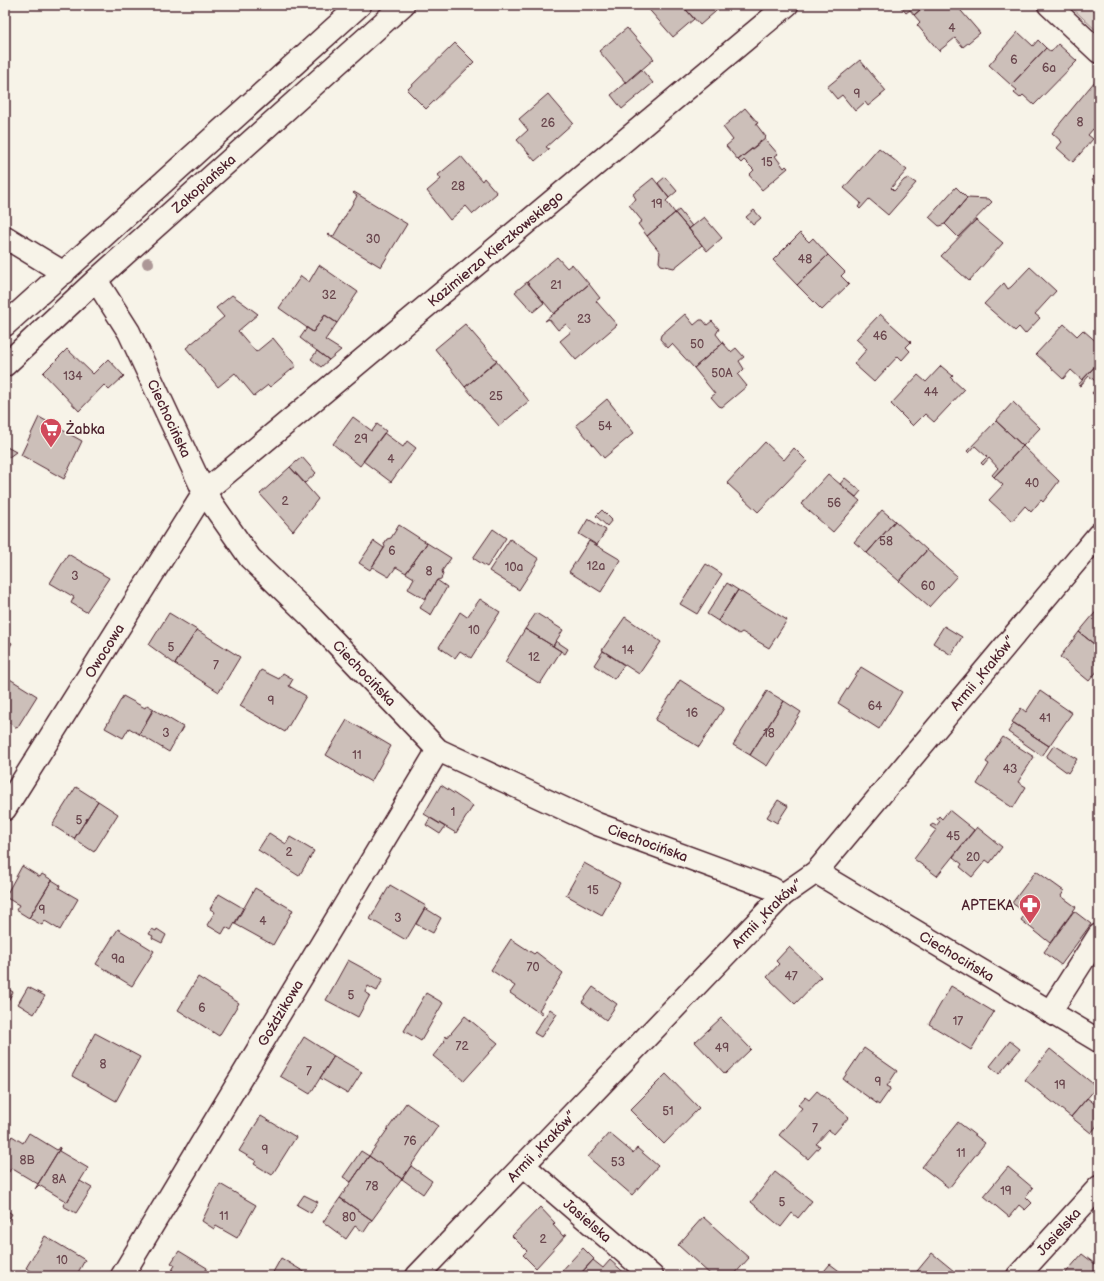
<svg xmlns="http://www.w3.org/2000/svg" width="1104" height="1281" font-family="'Balsamiq Sans',sans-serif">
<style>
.green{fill:#ded4cc;stroke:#947a7c}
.building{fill:#ccbfb9;stroke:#4a1f2b}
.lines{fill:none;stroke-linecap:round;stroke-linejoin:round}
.minor-casing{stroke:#4a1f2b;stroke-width:25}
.major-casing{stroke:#4a1f2b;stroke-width:25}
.minor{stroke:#f7f3e8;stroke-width:22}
.major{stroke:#f7f3e8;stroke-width:22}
.tree{fill:#ac9796}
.labels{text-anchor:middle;stroke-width:3.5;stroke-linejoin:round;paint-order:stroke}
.number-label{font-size:12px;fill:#6a474e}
.street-label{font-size:14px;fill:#4a1f2b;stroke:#f7f3e8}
.poi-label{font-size:14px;fill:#4a1f2b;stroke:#f7f3e8;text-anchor:start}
</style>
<rect width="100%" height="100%" fill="#f7f3e8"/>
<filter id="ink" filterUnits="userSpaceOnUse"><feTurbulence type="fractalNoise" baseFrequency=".025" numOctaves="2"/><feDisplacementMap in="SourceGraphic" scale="8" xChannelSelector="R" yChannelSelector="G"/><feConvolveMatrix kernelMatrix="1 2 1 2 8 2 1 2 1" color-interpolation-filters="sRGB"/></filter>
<g filter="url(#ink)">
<!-- green -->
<path class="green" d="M1069,5H1099V33Z"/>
<!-- building -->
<path class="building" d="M645,5H682L694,19L673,37Z
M682,5H723L700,25Z
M899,5H926L914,15L910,10L906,13Z
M926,5H956L980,33L963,47L955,38L939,51L917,25L920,22L914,15Z
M627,28L654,59L626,83L599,51Z
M1018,32L1033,46L1038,40L1046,48L1011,85L989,65Z
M455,43L474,62L426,109L407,90Z
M1058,44L1077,61L1034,105L1023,95L1020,98L1014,93L1017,90L1011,85L1046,48L1051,52Z
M860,60L886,91L868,106L865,102L855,111L842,95L837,99L827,87Z
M641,69L653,83L622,109L611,95Z
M1095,81L1099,84V130L1097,132L1093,129L1088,135L1093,139L1073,162L1057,148L1062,142L1052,133Z
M548,94L573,123L546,147L549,149L535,161L517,140L528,130L519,119Z
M745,108L758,123L756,124L766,137L738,160L726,146L733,140L723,127Z
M765,139L778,154L775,156L784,168L786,166L788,168L762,190L749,175L754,170L744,160L741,163L738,160Z
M879,148L907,170L891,188L894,191L904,180L908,178L916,183L888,215L869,199L860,209L858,207L861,203L844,188Z
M461,156L482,181L484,178L497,193L473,214L466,206L450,220L427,191L441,179L438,175Z
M1099,173V189L1092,180L1094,175Z
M665,177L677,191L669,198L658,183Z
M653,178L669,198L666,201L675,213L647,236L638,224L642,221L629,205L636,199L633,194Z
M956,187L967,198L945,224L939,226L929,217Z
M354,192L407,224L381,267L328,235L329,234L333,237L357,196L353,193Z
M967,198L989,199L992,202L958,237L945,224Z
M679,210L692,226L689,229L675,213Z
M754,210L761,218L753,225L746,217Z
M675,213L702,245L674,268L661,265L659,262L660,252L647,236Z
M704,217L722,238L707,251L689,229Z
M976,220L1003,243L969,281L941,256Z
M800,233L809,242L813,238L828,255L797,285L773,260Z
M828,255L845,272L841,276L849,284L822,310L797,285Z
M557,257L567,268L572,264L589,284L554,314L527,282Z
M319,265L358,292L337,323L325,315L313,332L279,308L301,276L309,282Z
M1030,267L1056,291L1035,314L1040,318L1025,334L1019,327L1015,331L984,304L1004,283L1008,289L1011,287Z
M527,282L544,303L533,312L515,292Z
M589,284L600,298L596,301L617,325L576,360L560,341L572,331L566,324L558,330L549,319L545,321Z
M232,295L258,314L238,331L256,352L273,338L296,366L270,387L268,385L254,396L235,373L218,387L186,348L224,317L216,308Z
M685,314L694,325L700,320H703L707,325L712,321L719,329L716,334L723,343L694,368L672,344L668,348L660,339L661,335Z
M880,314L911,342L906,347L910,351L902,360L898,356L874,382L854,364L867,349L856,339Z
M325,315L337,323L325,340L341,350L329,360L300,338L307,328L313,332Z
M465,324L497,361L465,387L435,349Z
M1064,324L1077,336L1083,330L1099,344V362L1082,380L1071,370L1063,379L1036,354Z
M723,343L731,352L736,348L744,357L739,361L744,369L738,375L747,386L722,407L719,406L711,397L715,394L694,368Z
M67,349L93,374L108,359L124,376L109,390L104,385L79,411L43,373Z
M317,351L329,360L321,367L311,359Z
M496,361L529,401L499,426L465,387Z
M1099,362V384L1089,376L1080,386L1078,385Z
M941,366L953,376L951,378L964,390L934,422L925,414L913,426L891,404L918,375L926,382Z
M1099,385V400L1092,393Z
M607,399L634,433L604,458L576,425Z
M1013,402L1040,428L1023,446L996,421Z
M39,417L82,441L64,479L21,455Z
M353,417L372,431L377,424L386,431L360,466L333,444Z
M996,421L1023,446L994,477L992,475L998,468L989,458L983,465L981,463L987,457L975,446L969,453L967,451Z
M384,433L403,447L407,441L416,448L391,482L363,461Z
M765,442L784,460L794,448L807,461L758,512L727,483Z
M5,446L16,452L5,460Z
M1023,446L1059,481L1043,502L1041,500L1031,512L1025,506L1012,521L989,500L1003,485L994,477Z
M302,457L316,473L305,483L290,467Z
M290,467L318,499L293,531L260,494Z
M828,474L860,501L833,532L801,504Z
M845,478L861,491L856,497L840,484Z
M602,510L612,520L607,526L596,516Z
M882,510L895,521L867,553L854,542Z
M588,519L606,530L597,545L579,534Z
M895,521L927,550L899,581L867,553Z
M399,525L427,543L406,573L396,567L389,577L372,567L385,547L384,544L387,539L391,538Z
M493,529L506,538L487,567L473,558Z
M510,539L539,559L519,590L489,571Z
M374,541L384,548L370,570L359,563Z
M589,541L621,560L601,592L569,572Z
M427,543L451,558L442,571L443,574L441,579L437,580L425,599L408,589L414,578L406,573Z
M927,550L957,576L929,607L899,581Z
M68,554L109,578L86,612L71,603L74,597L50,583Z
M706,564L722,574L697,614L680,604Z
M437,580L447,587L431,615L420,608Z
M727,583L738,590L718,621L707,614Z
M738,590L787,620L769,648L742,632L739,634L718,621Z
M480,599L500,612L471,658L460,651L455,658L439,647L460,612L467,617Z
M1099,608V648L1079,632Z
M169,613L197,630L175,664L149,645Z
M536,613L563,630L553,646L525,629Z
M625,617L661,642L639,674L602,650Z
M944,626L962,637L951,655L933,643Z
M525,629L561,651L540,684L505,662Z
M197,630L240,657L219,692L175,664Z
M1079,632L1099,648V669L1089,681L1060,657Z
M5,639L12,643L5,656Z
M556,641L568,649L565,654L553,646Z
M603,651L624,665L614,679L594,665Z
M861,667L902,692L879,729L838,703Z
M261,670L279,679L283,673L293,679L289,686L306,696L285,732L240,706Z
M5,676L37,696L17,728L5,720Z
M680,680L724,708L699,747L655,720Z
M767,691L784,701L750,755L733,745Z
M1040,691L1072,713L1049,746L1012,722L1021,708L1026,712Z
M123,696L145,708L147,705L154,709L139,734L129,728L123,738L105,728Z
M784,701L801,712L767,766L750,755Z
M153,709L183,727L169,752L139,734Z
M347,720L391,746L371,782L326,755Z
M1014,723L1049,746L1042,756L1008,732Z
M1003,737L1034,757L1018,782L1026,787L1013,808L977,784L989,764L986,762Z
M1054,745L1077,759L1068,773L1046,757Z
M441,785L473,806L456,833L424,814Z
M76,787L98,801L74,839L52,825Z
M778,800L788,806L777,823L767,817Z
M98,801L118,814L94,852L74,839Z
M949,810L974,830L937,876L914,859L936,830L930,826L933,824L936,826L940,821L937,819L939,816L942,819Z
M430,818L445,827L440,834L426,825Z
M977,827L1002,847L990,863L986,860L972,877L960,867L962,864L953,857Z
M269,833L286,844L290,837L314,851L299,876L258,850Z
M584,863L620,883L602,915L566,895Z
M22,866L40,877L42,874L52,880L29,918L16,910L19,905L5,897Z
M1036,871L1064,891L1061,896L1076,907L1050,943L1021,920L1026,913L1012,903Z
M52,880L60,885L59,888L78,899L60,930L45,921L42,925L29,918Z
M390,885L426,906L406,940L370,919Z
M255,888L293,910L273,945L235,924Z
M219,894L243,908L231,930L226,927L222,934L207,925L215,912L210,909Z
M425,908L441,918L433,933L416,924Z
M1074,911L1091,924L1061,965L1044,952Z
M118,929L154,951L132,986L96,964Z
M152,929L156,931L157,929L166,935L162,943L152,938L153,936L149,934Z
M511,939L534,954L536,952L563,973L539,1010L543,1013L541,1014L510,993L515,986L491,970Z
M789,947L821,977L795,1004L767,977L779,964L776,961Z
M348,960L383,979L377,991L368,986L365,992L370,995L358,1017L326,1000Z
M198,977L239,1003L219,1036L178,1010Z
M951,986L994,1012L971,1050L929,1024Z
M5,987L13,992L5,1006Z
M28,987L45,996L34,1014L18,1004Z
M593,987L617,1004L606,1020L582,1002Z
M426,993L443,1003L421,1041L404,1031Z
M550,1009L557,1014L541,1037L534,1033Z
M465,1016L498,1043L464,1081L433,1056L445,1041L443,1039L446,1036L447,1038Z
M721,1018L751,1049L725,1074L695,1042Z
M95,1033L140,1057L116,1101L72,1076Z
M304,1037L334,1056L310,1094L280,1076Z
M1010,1041L1020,1049L999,1074L990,1066Z
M864,1048L897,1071L887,1086L891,1088L879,1105L843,1079Z
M1050,1049L1097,1087L1071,1117L1025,1080Z
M334,1056L362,1072L348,1094L320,1078Z
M666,1074L699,1108L664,1144L630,1110Z
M817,1091L849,1117L834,1134L829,1130L816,1144L820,1146L808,1159L779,1135L802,1108L798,1105L805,1097L809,1100Z
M1087,1098L1099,1107V1123L1091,1133L1071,1117Z
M406,1103L438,1126L402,1179L369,1156Z
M261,1116L296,1137L272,1175L254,1164L256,1161L239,1151Z
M958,1122L985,1143L949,1188L922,1167Z
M29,1133L57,1150L59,1147L60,1148L38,1184L11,1168L9,1172L5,1169V1149L12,1136L23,1143Z
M609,1133L633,1153L637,1148L658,1166L632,1195L588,1157Z
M60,1148L59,1151L88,1168L67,1202L39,1185L35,1189Z
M361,1151L369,1156L351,1182L343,1177Z
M369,1156L402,1179L372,1220L340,1198Z
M411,1166L432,1181L423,1194L402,1179Z
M1008,1167L1033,1188L1026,1197L1032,1203L1025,1210L1019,1205L1009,1217L984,1196Z
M775,1172L812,1201L798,1218L792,1213L781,1227L751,1202Z
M80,1181L92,1188L76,1213L63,1206L65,1201L67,1202Z
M220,1184L256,1205L237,1238L216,1226L214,1229L202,1221Z
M304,1195L318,1202L311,1213L297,1205Z
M340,1198L372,1220L364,1232L355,1226L346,1239L323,1222Z
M540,1207L555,1223L553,1225L563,1236L567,1234L536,1268L523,1255L527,1251L512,1236Z
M5,1209L12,1214L5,1226Z
M703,1217L749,1258L733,1276H712L678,1245Z
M45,1236L85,1260L76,1276H39L26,1268Z
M583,1248L594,1259L593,1260L578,1276H557Z
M179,1251L207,1268L203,1275L205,1276H169L175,1265L171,1263Z
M932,1253L960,1276H913Z
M1082,1254L1099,1267V1276H1063Z
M281,1258L311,1276H271Z
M593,1260L603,1268L610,1260L628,1276H579Z
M830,1264L846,1276H820Z"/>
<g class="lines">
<!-- minor casing -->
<g class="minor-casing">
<g id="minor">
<path d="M1049,5L1099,52"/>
<path d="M5,237L64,273"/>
<path id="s1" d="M96,280L129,332L204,492L250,558L312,618L438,750L597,824L771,888L783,895"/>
<path id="s2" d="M5,809L204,492L787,5"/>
<path id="s3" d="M816,872L1099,1041"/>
<path d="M1050,1012L1099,935"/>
<path id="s4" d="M523,1165L652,1276"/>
<path id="s5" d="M122,1276L438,750"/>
<path id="s6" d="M417,1276L783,895L816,872L1099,534"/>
<path id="s7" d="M1018,1276L1099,1187"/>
</g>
</g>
<!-- major casing -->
<g class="major-casing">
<g id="major">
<path d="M5,325L360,5"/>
<path id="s8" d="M5,365L96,280L403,5"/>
</g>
</g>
<!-- minor -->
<use href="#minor" class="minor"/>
<!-- major -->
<use href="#major" class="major"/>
</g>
<!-- trees -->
<circle class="tree" cx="148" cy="263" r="6"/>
</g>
<!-- icons -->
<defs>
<g id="supermarket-pin" transform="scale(1.15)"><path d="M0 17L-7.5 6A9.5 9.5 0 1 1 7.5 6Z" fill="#d1495b" stroke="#f7f3e8"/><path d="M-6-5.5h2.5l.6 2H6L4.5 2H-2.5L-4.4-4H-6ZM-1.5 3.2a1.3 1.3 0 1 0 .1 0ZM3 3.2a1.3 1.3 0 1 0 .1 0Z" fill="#fff"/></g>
<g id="pharmacy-pin" transform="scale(1.15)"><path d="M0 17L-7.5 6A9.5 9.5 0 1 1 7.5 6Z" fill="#d1495b" stroke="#f7f3e8"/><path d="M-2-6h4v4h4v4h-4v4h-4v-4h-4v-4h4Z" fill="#fff"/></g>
</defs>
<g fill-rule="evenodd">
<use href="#supermarket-pin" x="51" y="429"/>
<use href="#pharmacy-pin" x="1030" y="905"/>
</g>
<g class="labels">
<!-- number labels -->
<g class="number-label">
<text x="952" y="32">4</text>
<text x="1014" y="64">6</text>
<text x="1049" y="72">6a</text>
<text x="857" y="98">9</text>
<text x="1080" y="126">8</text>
<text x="548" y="127">26</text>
<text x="767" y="166">15</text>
<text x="458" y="190">28</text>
<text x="657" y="208">19</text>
<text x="373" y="243">30</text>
<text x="805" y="263">48</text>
<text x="556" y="289">21</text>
<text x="329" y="299">32</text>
<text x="584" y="323">23</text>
<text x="880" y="340">46</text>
<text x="697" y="348">50</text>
<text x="722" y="377">50A</text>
<text x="73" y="380">134</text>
<text x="931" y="396">44</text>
<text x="496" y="400">25</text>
<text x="605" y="430">54</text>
<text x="361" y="443">29</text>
<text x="391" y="463">4</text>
<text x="1032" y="487">40</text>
<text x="285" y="505">2</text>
<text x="834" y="507">56</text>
<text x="886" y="545">58</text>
<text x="392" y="555">6</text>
<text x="596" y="570">12a</text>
<text x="514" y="571">10a</text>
<text x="429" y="575">8</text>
<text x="75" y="580">3</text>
<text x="928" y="590">60</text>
<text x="474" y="634">10</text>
<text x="171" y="651">5</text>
<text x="628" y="654">14</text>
<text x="534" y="661">12</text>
<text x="216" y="669">7</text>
<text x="271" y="705">9</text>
<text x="875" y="710">64</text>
<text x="692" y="717">16</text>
<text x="1045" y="722">41</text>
<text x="166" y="737">3</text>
<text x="769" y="737">18</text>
<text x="357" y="759">11</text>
<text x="1010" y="773">43</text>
<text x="453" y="816">1</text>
<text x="79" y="824">5</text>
<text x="953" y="840">45</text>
<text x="289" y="856">2</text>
<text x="973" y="861">20</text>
<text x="593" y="894">15</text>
<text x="42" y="914">9</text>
<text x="398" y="922">3</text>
<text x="263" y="925">4</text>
<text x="118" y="963">9a</text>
<text x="533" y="971">70</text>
<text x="791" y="980">47</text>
<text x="351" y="999">5</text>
<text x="202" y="1012">6</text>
<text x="958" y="1025">17</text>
<text x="462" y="1050">72</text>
<text x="722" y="1052">49</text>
<text x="103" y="1068">8</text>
<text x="309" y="1075">7</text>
<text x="878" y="1086">9</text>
<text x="1060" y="1089">19</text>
<text x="668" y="1115">51</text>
<text x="815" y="1132">7</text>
<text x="410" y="1145">76</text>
<text x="265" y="1154">9</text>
<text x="961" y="1157">11</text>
<text x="27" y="1164">8B</text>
<text x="618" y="1166">53</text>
<text x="59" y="1183">8A</text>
<text x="372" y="1190">78</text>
<text x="1006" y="1195">19</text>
<text x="782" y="1206">5</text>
<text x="224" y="1220">11</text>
<text x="349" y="1221">80</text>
<text x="543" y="1243">2</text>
<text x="62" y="1264">10</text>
</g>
<!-- street labels -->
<g class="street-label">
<text dy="5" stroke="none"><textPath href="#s8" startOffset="269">Zakopiańska</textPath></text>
<text dy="5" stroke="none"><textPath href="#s2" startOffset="754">Kazimierza Kierzkowskiego</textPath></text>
<text dy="5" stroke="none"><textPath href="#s1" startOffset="157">Ciechocińska</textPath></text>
<text dy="5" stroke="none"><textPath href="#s2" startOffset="187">Owocowa</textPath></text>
<text dy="5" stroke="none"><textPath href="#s1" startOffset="481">Ciechocińska</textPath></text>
<text dy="5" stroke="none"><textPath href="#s6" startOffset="828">Armii „Kraków”</textPath></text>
<text dy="5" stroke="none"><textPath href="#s1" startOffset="817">Ciechocińska</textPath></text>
<text dy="5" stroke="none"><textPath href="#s6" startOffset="504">Armii „Kraków”</textPath></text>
<text dy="5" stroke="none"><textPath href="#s3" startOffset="164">Ciechocińska</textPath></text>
<text dy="5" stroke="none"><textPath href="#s5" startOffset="307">Goździkowa</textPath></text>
<text dy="5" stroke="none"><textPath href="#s6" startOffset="180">Armii „Kraków”</textPath></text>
<text dy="5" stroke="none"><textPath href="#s4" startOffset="85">Jasielska</textPath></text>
<text dy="5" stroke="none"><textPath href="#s7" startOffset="60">Jasielska</textPath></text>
</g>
<!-- poi labels -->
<g class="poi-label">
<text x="66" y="434">Żabka</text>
<text x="1014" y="910" text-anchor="end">APTEKA</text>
</g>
</g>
<!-- margin -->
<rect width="1104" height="1281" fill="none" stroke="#f7f3e8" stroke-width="20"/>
<rect x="10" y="10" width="1084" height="1261" fill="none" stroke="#4a1f2b" stroke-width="1.5" filter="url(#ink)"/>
</svg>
